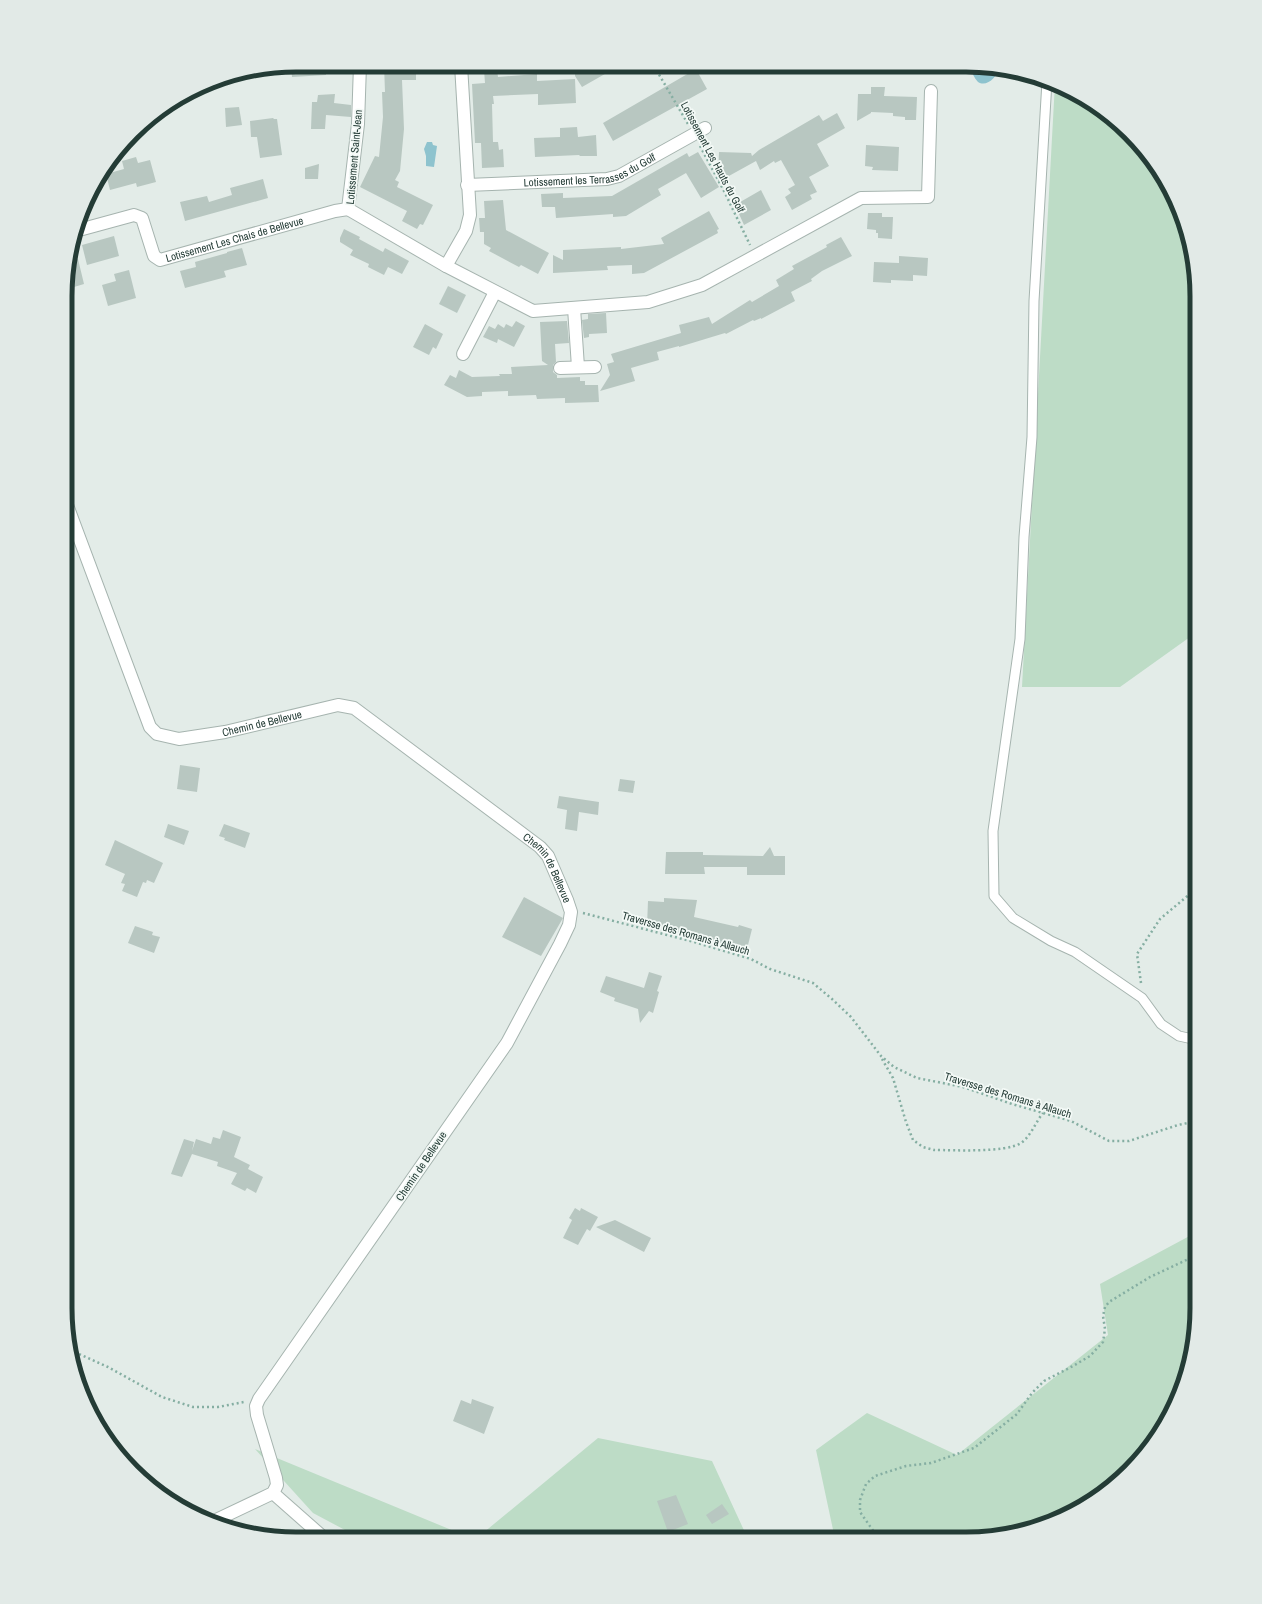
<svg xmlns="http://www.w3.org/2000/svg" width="1262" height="1604" font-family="'Archivo Narrow',sans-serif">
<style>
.green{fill:#bddcc6}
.water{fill:#8ec3ce}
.building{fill:#b8c7c1}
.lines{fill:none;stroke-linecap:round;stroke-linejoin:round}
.lane-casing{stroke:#a6b4af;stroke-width:11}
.street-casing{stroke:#a6b4af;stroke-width:14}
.path{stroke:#85aea2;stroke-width:2.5;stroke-dasharray:2 3;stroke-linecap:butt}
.lane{stroke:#fff;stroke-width:9}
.street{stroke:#fff;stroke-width:12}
.labels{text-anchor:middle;stroke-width:3.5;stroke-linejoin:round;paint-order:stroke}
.street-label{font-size:11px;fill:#243c36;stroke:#f3f9f6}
.rim{fill:none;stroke:#243c36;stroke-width:5}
</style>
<rect width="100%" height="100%" fill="#e3ece8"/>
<!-- green -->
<path class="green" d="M1055,83L1095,104L1140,143L1166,181L1189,236L1197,295V632L1120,687H1022Z
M1197,1232V1323L1185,1382L1166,1424L1129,1472L1081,1508L1026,1531L981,1539H835L816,1450L867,1413L957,1455L1108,1335L1100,1284Z
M598,1438L712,1461L748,1539L477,1538Z
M255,1449L471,1538H360L313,1513Z"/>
<!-- water -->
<path class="water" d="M970,67H997L1000,68C997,76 987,88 978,82C974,78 972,72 970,67Z
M427,142H432L433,145L437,146L434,167L426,166V156L424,149Z"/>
<!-- building -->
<path class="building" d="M296,65H326V75L292,77L291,66Z
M384,65H416V80H402L404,129L400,171L395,180L399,182L397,187L433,205L423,225L420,224L417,229L402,221L407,211L360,187L375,156L379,157L383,117L382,92H385Z
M575,66H619L582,87L575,76Z
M696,69L707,89L613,141L603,123Z
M484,70H497L498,77L537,74V81L575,79L576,103L538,105V94L493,96L494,104H492L493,142H498L499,150L503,149L504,167L482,168L481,143H475L472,84L485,83Z
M871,87H885L884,96L917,97L916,120H905V117L893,116V113L871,112V113L857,121L858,94H871Z
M335,94L334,103L351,105V117L326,115L325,129H311L312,102H317L318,95Z
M239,107L242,125L226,127L225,108Z
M837,113L845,128L817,144L829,166L809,177L817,192L810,195L812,199L792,210L785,197L791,193L788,189L795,185L781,160L775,163L774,161L760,170L756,161L718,182L719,152L751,153L752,156L759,150L819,115L823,121Z
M273,118L274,119H277L282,155L260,158L257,137H251L250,121Z
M577,127L578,137L596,135L597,156H580L579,155L535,157L534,138L560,137V128Z
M866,145L899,147L898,171L872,170L873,167L865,166Z
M698,152L719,187L701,198L686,173L658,189L661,195L626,216L613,217V214L556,218L555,207H542L541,194L563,193V198L612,196L687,153L689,157Z
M136,157L138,163L150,160L156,182L137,187L136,183L110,190L106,174L124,169L122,161Z
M319,164L318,179H305V168Z
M263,179L268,198L185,221L180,202L207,196L209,202L232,195L230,188Z
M761,190L771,210L744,225L735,205Z
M503,200L506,230L549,253L538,274L521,265L519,267L489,251L491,248L484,244V232H480L479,218H485L484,201Z
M709,211L719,229L717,230L718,233L644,273L632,274V265L607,266L608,270L553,273V255L563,260V250L621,247V249L664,244L661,238Z
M868,213H882V217H893L892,239L878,238V233H876V230L867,229Z
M344,229L360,237L359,239L383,252L385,248L409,261L402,274L388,267L384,275L368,267L369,264L350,255L353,250L340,242V238Z
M114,236L119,256L87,265L82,245Z
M841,237L852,256L822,271L811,279L812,281L791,292L795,301L761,319V318L754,321L753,320L726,334L725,333L679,347V346L657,352L659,360L631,368L635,381L600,391L610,375L607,364L614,362L611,354L681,333L679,325L709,317L712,324L750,300L752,302L779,286L776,280L794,269L792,266L827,247L826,245Z
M242,248L247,265L224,271L226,277L185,288L180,271L196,267L195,262L227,253V252Z
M899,256L928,258L927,276L913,275V281L891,280V283L873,282L874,262L899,263Z
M78,259L84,284L74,287L71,278L67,279V265L68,262Z
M129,270L136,298L108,306L102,285L116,281L114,274Z
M448,286L466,295L457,313L439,304Z
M606,313L607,333L589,334V337L584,338L582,320L588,319V314Z
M516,321L525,326L514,347L498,339L497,343L483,337L489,326L495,329L498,324L504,328L506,324L512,327Z
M567,321L569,343L555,344L556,362L553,365V372L557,375V378L580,377V381H585V385H598L599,402L565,403V398L537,399L536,395L508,396V391L482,392V396L467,397L444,385L450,375L456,378L459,370L472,377L500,376L499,374H512L511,367L548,365L542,361L540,322Z
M425,324L443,334L436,349L433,347L429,355L413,347Z
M180,765L200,768L197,792L177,789Z
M620,779L635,781L633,793L618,791Z
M559,796L599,802L598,815L579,812L577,831L565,829L567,810L557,808Z
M168,824L189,831L184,845L164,837Z
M224,824L250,833L245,848L224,840L225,838L219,836Z
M115,840L163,863L154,883L147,880L146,883L143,882L137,897L122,891L125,884L121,883L125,874L105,865Z
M770,847L774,856H785V875H747V867H704L705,874H665L666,852H703V855L763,856Z
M524,897L563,918L541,956L502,937Z
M664,898L697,900L694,917L738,927L739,925L752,929L747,949L647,926L648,901L664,902Z
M135,926L153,932L152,935L160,937L154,953L128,943Z
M649,972L662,976L657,991L659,992L653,1013L649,1011L640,1023L638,1009L614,1001L615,998L600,992L606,976L644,988Z
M223,1130L241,1137L234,1157L250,1165L248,1169L263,1177L256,1193L247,1188L245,1191L231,1184L237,1173L217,1166L218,1162L192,1154L182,1177L171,1174L184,1139L194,1142L192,1151L196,1139L211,1144L213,1137L220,1139Z
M575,1208L580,1211L581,1208L598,1217L590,1231L587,1229L578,1245L563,1238L572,1220L569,1218Z
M615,1220L651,1238L644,1252L596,1227Z
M472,1399L494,1407L484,1434L453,1421L461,1400L471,1404Z
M676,1495L688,1524L668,1532L657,1501Z
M722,1504L729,1514L712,1524L706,1515Z"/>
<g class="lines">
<!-- lane casing -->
<g class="lane-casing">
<path id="lane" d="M1047,81L1034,301L1032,437L1024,537L1020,639L993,831L994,896L1013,918L1051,941L1075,952L1142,998L1161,1024L1179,1036L1197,1040"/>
</g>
<!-- street casing -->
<g class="street-casing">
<g id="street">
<path d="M360,65L358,124L348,209L446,266L533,311L648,302L702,285L861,198L928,197L931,91"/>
<path id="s1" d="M467,185L607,179L619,176L705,128"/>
<path id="s2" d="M79,230L134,215L142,218L154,256L160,260L335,211L348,209"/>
<path d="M446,266L466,231L470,215L461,65"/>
<path d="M574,308L578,367"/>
<path d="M463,354L495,292"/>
<path d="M560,368L595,367"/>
<path id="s3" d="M67,505L150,727L157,734L179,739L225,732L338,705L354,708L540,847L548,856L567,900L571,912L569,925L560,944L507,1043L259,1399L256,1406L257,1415L276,1478L277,1485L273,1493L212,1522"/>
<path d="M273,1493L324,1538"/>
</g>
</g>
<!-- path -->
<path class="path" d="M654,66L688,124
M700,146L725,193L750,245
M583,913L694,942L751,959L770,969L813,983L832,999L851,1017L881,1056L894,1067L917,1078L963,1087L1012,1104L1071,1121L1109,1141H1129L1178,1125L1197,1121
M1141,983L1137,954L1160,919L1197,888
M882,1059L893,1078L906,1122L913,1140L923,1147L934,1150C954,1150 1005,1153 1021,1143C1031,1136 1035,1123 1043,1113
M70,1350L108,1367L162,1397L193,1407H218L244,1402
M879,1539L860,1512V1500L866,1484L875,1476L906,1466L931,1463L974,1448L1017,1414L1032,1393L1044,1381L1073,1366L1090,1356L1103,1342L1105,1329L1103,1316L1105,1307L1109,1302L1150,1277L1197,1255"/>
<!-- lane -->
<use href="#lane" class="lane"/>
<!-- street -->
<use href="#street" class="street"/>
</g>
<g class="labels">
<!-- street labels -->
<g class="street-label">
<text transform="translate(354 157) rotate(-85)" y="4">Lotissement Saint-Jean</text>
<text transform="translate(713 157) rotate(62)" y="4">Lotissement Les Hauts du Golf</text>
<text dy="4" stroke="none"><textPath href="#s1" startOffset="125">Lotissement les Terrasses du Golf</textPath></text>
<text dy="4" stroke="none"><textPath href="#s2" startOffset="190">Lotissement Les Chais de Bellevue</textPath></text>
<text dy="4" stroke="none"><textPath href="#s3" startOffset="354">Chemin de Bellevue</textPath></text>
<text dy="4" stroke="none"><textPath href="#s3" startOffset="702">Chemin de Bellevue</textPath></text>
<text transform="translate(686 933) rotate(16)" y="4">Traversse des Romans à Allauch</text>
<text transform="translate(1008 1095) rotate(17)" y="4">Traversse des Romans à Allauch</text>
<text transform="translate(421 1166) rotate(-56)" y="4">Chemin de Bellevue</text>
</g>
</g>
<!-- crop -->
<path d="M0 0H1262V1604H0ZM296 72H966A224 224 0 0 1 1190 296V1308A224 224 0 0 1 966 1532H296A224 224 0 0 1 72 1308V296A224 224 0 0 1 296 72Z" fill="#e2eae7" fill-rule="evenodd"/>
<path class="rim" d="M296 72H966A224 224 0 0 1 1190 296V1308A224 224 0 0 1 966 1532H296A224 224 0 0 1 72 1308V296A224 224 0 0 1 296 72Z"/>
</svg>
